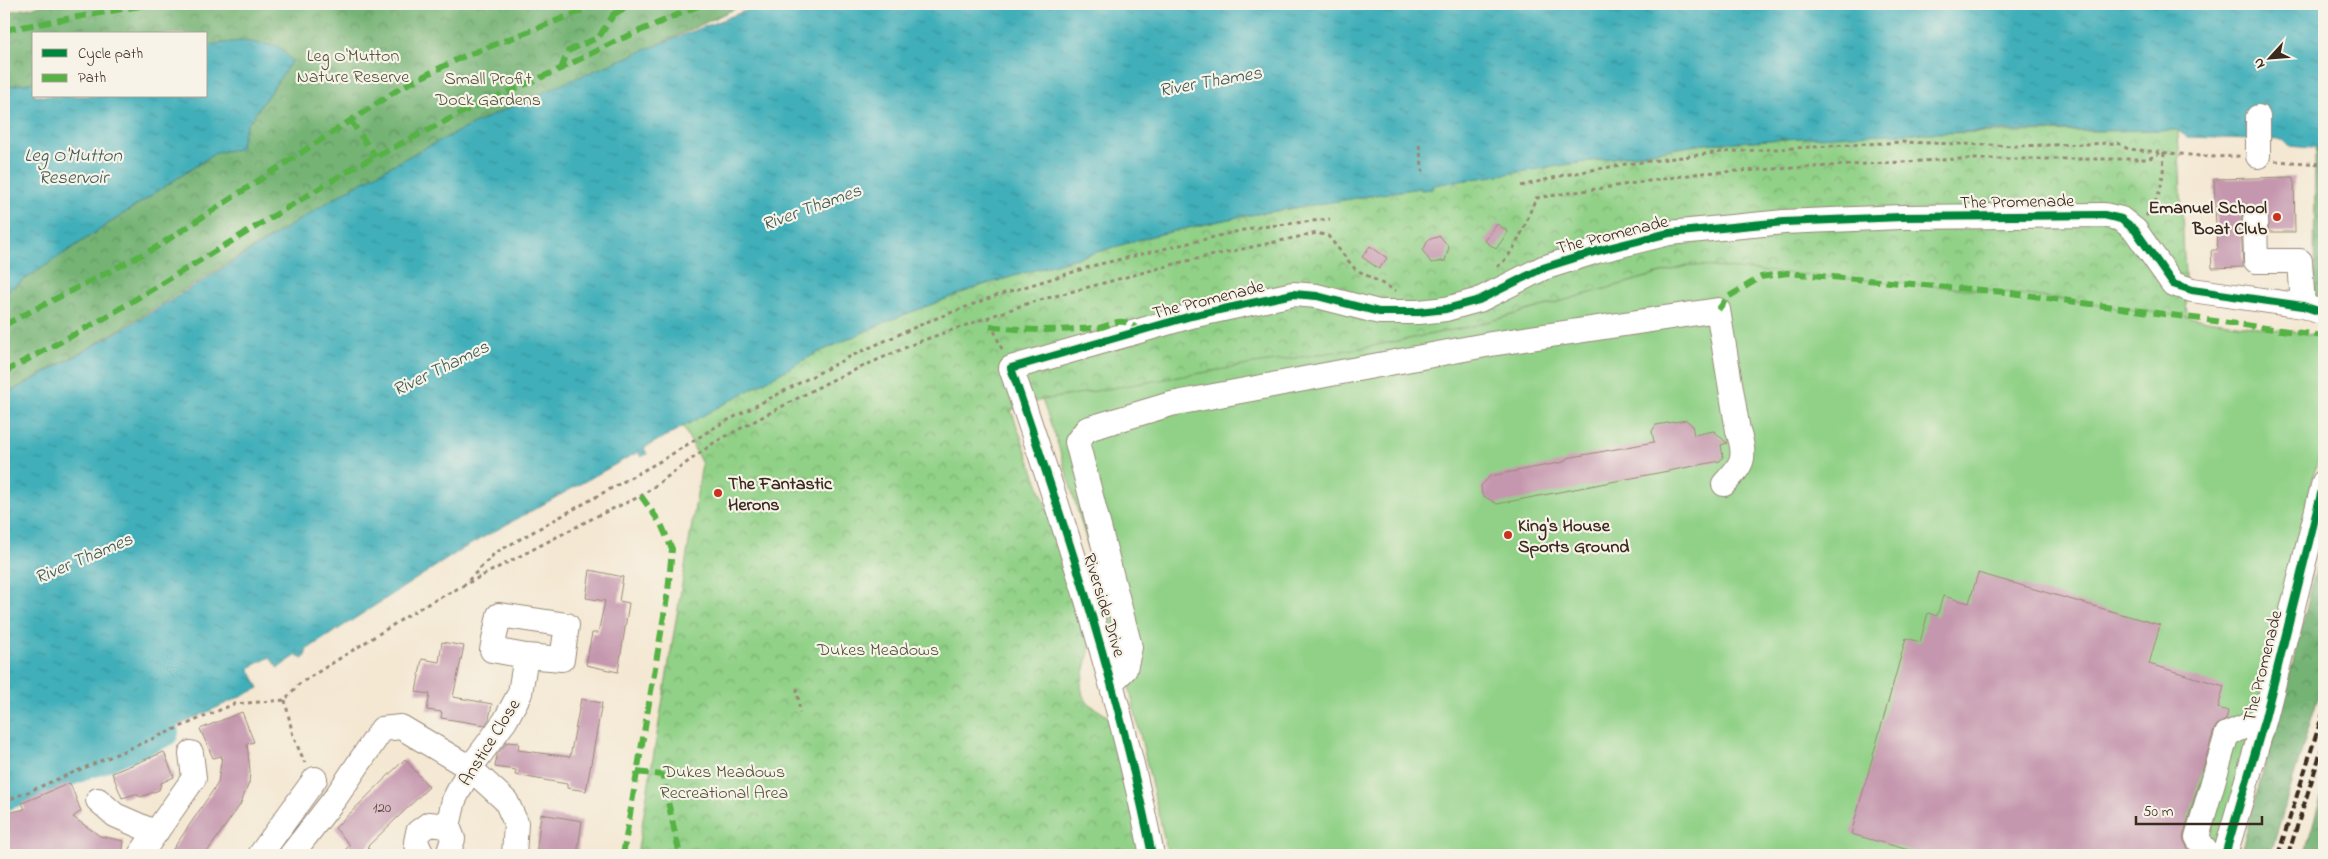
<svg xmlns="http://www.w3.org/2000/svg" width="2328" height="859" font-family="'Indie Flower',sans-serif">
<style>
.forest{fill:url(#forest-crowns);stroke:#586e49}
.park{fill:url(#park-crowns);stroke:#667e52}
.garden{fill:#91d187;stroke:#667e52}
.water{fill:url(#water-ripples);stroke:#3d6c6c}
.lines{fill:none;stroke-linecap:round;stroke-linejoin:round}
.river{stroke:#3fafb9;stroke-width:30}
.building{fill:#c597ae}
.minor-casing{stroke:#988978;stroke-width:26}
.path{stroke:#988978;stroke-width:3;stroke-dasharray:4 4;stroke-linecap:butt}
.minor{stroke:#fff;stroke-width:24}
.rail{stroke:#3b2a1e;stroke-width:4;stroke-dasharray:8 4;stroke-linecap:butt}
.quiet{stroke:#57b245;stroke-width:6;stroke-dasharray:12 6;stroke-linecap:butt}
.cycleway-casing{stroke:#f7f3e8;stroke-width:11}
.cycleway{stroke:#00873e;stroke-width:8}
.poi-dot{fill:#c8321e;stroke:#f7f3e8;stroke-width:2}
.labels{text-anchor:middle;stroke-width:4.5;stroke-linejoin:round;paint-order:stroke}
.number-label{font-size:15px;fill:#5e4542}
.park-label{font-size:18px;fill:#505438;stroke:#f7f3e8}
.street-label{font-size:18px;fill:#3b2a1e;stroke:#f7f3e8}
.poi-label{font-size:18px;font-weight:bold;fill:#3b2a1e;stroke:#f7f3e8;text-anchor:start}
.water-label{font-size:19px;font-style:italic;fill:#3c5954;stroke:#f7f3e8}
</style>
<defs>
<pattern id="forest-crowns" width="20" height="18" patternUnits="userSpaceOnUse" patternTransform="scale(1.25)"><rect width="20" height="18" fill="#74b374"/><path d="M2 6a3 3 0 1 1 6 0M12 15a3 3 0 1 1 6 0" fill="none" stroke="#60925f"/></pattern>
<pattern id="park-crowns" width="20" height="18" patternUnits="userSpaceOnUse" patternTransform="scale(1.25)"><rect width="20" height="18" fill="#91d187"/><path d="M2 6a3 3 0 1 1 6 0M12 15a3 3 0 1 1 6 0" fill="none" stroke="#78aa6e"/></pattern>
<pattern id="water-ripples" width="26" height="14" patternUnits="userSpaceOnUse" patternTransform="scale(1.25)"><rect width="26" height="14" fill="#3fafb9"/><path d="M2 4q2-2 4 0t4 0M15 11q2-2 4 0t4 0" fill="none" stroke="#368f96"/></pattern>
</defs>
<rect width="100%" height="100%" fill="#f7f3e8"/>
<filter id="ink" filterUnits="userSpaceOnUse"><feTurbulence type="fractalNoise" baseFrequency=".02" numOctaves="2"/><feDisplacementMap in="SourceGraphic" scale="10" xChannelSelector="R" yChannelSelector="G"/><feConvolveMatrix kernelMatrix="1 2 1 2 8 2 1 2 1" color-interpolation-filters="sRGB"/></filter>
<filter id="wash" filterUnits="userSpaceOnUse"><feTurbulence type="fractalNoise" baseFrequency=".0096" numOctaves="4" result="noise"/><feDisplacementMap in="SourceGraphic" scale="20" xChannelSelector="R" yChannelSelector="G"/><feGaussianBlur stdDeviation="1.12" result="paint"/><feColorMatrix in="noise" values="0 0 0 0 0 0 0 0 0 0 0 0 0 0 0 0 0 1.4 0 .05"/><feComposite in="paint" operator="in"/></filter>
<g filter="url(#wash)">
<rect width="100%" height="100%" fill="#f4e8d3"/>
<!-- forest -->
<path class="forest" d="M49,4H745L660,44L497,114L362,182L87,349L4,395V293L217,152L240,149L245,128L292,61L242,41L206,45V34H34V82L4,87V13Z
M2315,148L2324,149V300L2314,297Z
M2324,533V678L2270,855H2240L2299,640Z
M2324,787V855H2304Z"/>
<!-- park -->
<path class="park" d="M2178,130L2187,317L2004,292L1690,265L1473,326L1368,347L1042,400L1011,410L1072,577L1091,643L1081,686L1083,696L1089,704L1113,720L1142,855H637L702,464L683,426L815,354L888,321L980,286L1152,236L1238,217L1419,188L1421,190L1432,189L1433,185L1704,144L1857,134Z"/>
<!-- garden -->
<path class="garden" d="M1690,265L2004,292L2324,336V438L2308,496L2301,550L2222,855H1168L1125,669L1056,438L1042,400L1254,364L1368,347L1473,326Z"/>
<!-- water -->
<path class="water" d="M763,4H2324V149L2288,146L2283,140L2187,137L2177,130L1995,131L1851,135L1704,144L1433,185L1432,189L1421,190L1419,188L1238,217L1152,236L980,286L888,321L815,354L644,448L647,454L641,457L638,452L464,548L306,650V656L302,659L297,655L278,668L270,657L249,668L259,688L164,732L94,762L88,743L74,748L80,767L4,796V395C82,354 159,308 234,261C277,235 319,206 362,182C488,110 628,56 763,4Z
M242,41L278,46L292,61L245,128L240,149L217,152L4,293V87L34,82V96H206V45Z"/>
<g class="lines">
<!-- river -->
<path class="river" d="M4,796L80,767L74,748L88,743L94,762L164,732L147,698"/>
</g>
<g id="blocks">
<!-- building -->
<path class="building" d="M2294,177L2295,232H2269L2266,212L2255,206L2248,208L2243,213L2241,220L2243,267L2212,268L2211,250H2217L2214,179Z
M1497,224L1508,232L1496,249L1485,241Z
M1440,236L1449,247L1445,261L1431,263L1423,251L1428,240Z
M1370,246L1387,258L1379,269L1362,257Z
M1686,420L1692,425L1694,435L1714,431L1727,443L1721,445L1723,457L1720,461L1497,504L1482,495L1481,486L1490,476L1564,462L1567,458L1654,442L1652,431L1656,425Z
M590,570L623,577L619,601L629,603L618,672L586,665L592,633H598L605,601L586,598Z
M1978,573L2160,625L2149,664L2224,686L2218,708L2228,711L2226,720L2217,725L2214,730L2184,833L2183,839L2189,851L2188,855H1927L1851,834L1906,638L1920,642L1928,613L1937,616L1943,596L1969,603Z
M442,642L464,646L453,697L492,704L489,719L485,725L441,718L442,712L427,710L430,694L416,692L422,659L439,662Z
M581,699L602,703L586,791L567,788V784L515,775L516,770L495,767L497,755L507,742L519,743L518,750L570,757Z
M242,712L254,742L247,744L250,771L249,783L240,805L205,855H169L218,783L222,756L213,758L200,729Z
M164,752L174,777L161,783L159,790L141,797L135,794L122,798L112,773Z
M405,759L429,787L367,847L375,855H340L350,845L335,828Z
M70,783L81,811L73,817L100,836L124,841L122,855H4V814L25,809L22,803Z
M541,814L582,821L577,855H536Z"/>
</g>
</g>
<g filter="url(#ink)">
<use href="#blocks" fill-opacity="0" stroke="#988978" stroke-width="1"/>
<g class="lines">
<!-- minor casing -->
<g class="minor-casing">
<path id="minor" d="M2258,156V117
M2255,220L2256,261H2300L2303,306
M1112,682L1125,669L1130,647L1077,442L1087,429L1171,404L1491,344L1718,310L1738,431C1747,458 1743,464 1724,484
M98,800L115,815L156,833
M448,826L454,800L470,768L505,721L520,693L526,656L492,650L499,615L567,625L562,659L526,656
M140,855L194,778L191,753
M260,855L315,779
M291,855L336,797L382,729L401,727L470,768L506,801L516,823L514,855
M422,855L416,842L418,832L429,824L448,826
M448,855L453,839L448,826
M1152,855C1119,689 1066,528 1011,368L1191,316L1293,294L1317,296L1379,312H1419L1446,309L1479,300L1543,268L1597,251L1669,233L1784,222L1901,217L2104,215L2121,219L2135,230L2173,284L2192,290L2303,306L2324,313
M2208,855L2197,837L2227,734L2265,718
M2225,855L2265,718L2324,482"/>
</g>
<!-- path -->
<path class="path" d="M1419,145L1423,172
M2275,161L2324,164
M1521,186L1565,175L1626,164L1722,152L1902,142L2016,146L2118,143L2128,149L2211,157L2240,156
M2146,216C2163,194 2163,179 2164,152
M1497,267C1518,251 1525,222 1536,198L1702,173L1958,159H2148L2164,151
M988,316L1003,352
M463,586L495,553L664,459L717,426L851,356L929,321L995,296L1096,265L1252,228L1330,219
M797,688L800,713
M285,700L293,736L305,763
M4,802L234,704L285,700L299,684L420,608L599,515L641,496L715,442L830,381L918,342L1029,303L1182,262L1317,233L1328,236L1355,269L1396,291"/>
<!-- minor -->
<use href="#minor" class="minor"/>
<!-- rail -->
<path class="rail" d="M2278,855L2324,710
M2288,855L2324,742"/>
<!-- quiet -->
<path class="quiet" d="M614,14L633,4
M4,30L151,4
M561,69L568,51L599,37L614,14L605,4
M350,120L376,157
M1718,310L1728,297L1761,277L1787,273L2004,292L2324,336
M4,325L155,248L402,87L460,58L600,4
M990,326C1026,332 1062,330 1098,328C1107,327 1115,320 1124,322C1130,323 1136,328 1142,331
M4,372L101,320L353,168L463,112L560,69L616,41L703,4
M637,772L662,775L680,855
M623,855L668,592L672,549L661,524L641,496"/>
<!-- cycleway casing -->
<g class="cycleway-casing">
<path id="cycleway" d="M1152,855C1119,689 1066,528 1011,368L1191,316L1293,294L1317,296L1379,312H1419L1446,309L1479,300L1543,268L1597,251L1669,233L1784,222L1901,217L2104,215L2121,219L2135,230L2173,284L2192,290L2303,306L2324,313
M2225,855L2265,718L2324,482"/>
</g>
<!-- cycleway -->
<use href="#cycleway" class="cycleway"/>
</g>
</g>
<!-- markers -->
<g class="poi-dot">
<circle cx="2277" cy="217" r="5"/>
<circle cx="718" cy="493" r="5"/>
<circle cx="1508" cy="535" r="5"/>
</g>
<g class="labels">
<!-- number labels -->
<g class="number-label">
<text x="382" y="812">120</text>
</g>
<!-- park labels -->
<g class="park-label">
<text x="353" y="61">Leg O'Mutton<tspan x="353" dy="21">Nature Reserve</tspan></text>
<text x="488" y="84">Small Profit<tspan x="488" dy="21">Dock Gardens</tspan></text>
<text x="878" y="655">Dukes Meadows</text>
<text x="724" y="777">Dukes Meadows<tspan x="724" dy="21">Recreational Area</tspan></text>
</g>
<!-- street labels -->
<g class="street-label">
<text transform="translate(2017 201) rotate(-1)" y="6">The Promenade</text>
<text transform="translate(1612 234) rotate(-14)" y="6">The Promenade</text>
<text transform="translate(1208 299) rotate(-14)" y="6">The Promenade</text>
<text transform="translate(1105 605) rotate(73)" y="6">Riverside Drive</text>
<text transform="translate(2262 666) rotate(-76)" y="6">The Promenade</text>
<text transform="translate(489 742) rotate(-58)" y="6">Anstice Close</text>
</g>
<!-- poi labels -->
<g class="poi-label">
<text x="2267" y="213" text-anchor="end">Emanuel School<tspan x="2267" dy="21">Boat Club</tspan></text>
<text x="728" y="489">The Fantastic<tspan x="728" dy="21">Herons</tspan></text>
<text x="1518" y="531">King's House<tspan x="1518" dy="21">Sports Ground</tspan></text>
</g>
<!-- water labels -->
<g class="water-label">
<text transform="translate(1210 80) rotate(-10)" y="7">River Thames</text>
<text x="73" y="161">Leg O'Mutton<tspan x="73" dy="22">Reservoir</tspan></text>
<text transform="translate(811 206) rotate(-20)" y="7">River Thames</text>
<text transform="translate(440 367) rotate(-26)" y="7">River Thames</text>
<text transform="translate(83 557) rotate(-23)" y="7">River Thames</text>
</g>
</g>
<!-- margin -->
<rect width="2328" height="859" fill="none" stroke="#f7f3e8" stroke-width="20"/>
<!-- legend -->
<rect x="32" y="32" width="175" height="65" fill="#f7f3e8" stroke="#aca397"/>
<rect x="42" y="49" width="25" height="8" fill="#00873e" stroke="#aca397"/>
<text x="78" y="58" font-size="15" fill="#3b2a1e">Cycle path</text>
<rect x="42" y="74" width="25" height="8" fill="#57b245" stroke="#aca397"/>
<text x="78" y="82" font-size="15" fill="#3b2a1e">Path</text>
<!-- north arrow -->
<g transform="translate(2270 58) rotate(244)" stroke="#f7f3e8" stroke-width="4" paint-order="stroke">
<path d="M0-4L9 19L0 12L-9 19Z" fill="#3b2a1e"/>
<text y="-8" font-size="14" font-weight="bold" text-anchor="middle" fill="#3b2a1e">N</text>
</g>
<!-- scale -->
<path d="M2136 816v8h126v-8" fill="none" stroke="#3b2a1e" stroke-width="2.5"/>
<text x="2143" y="816" font-size="15" fill="#3b2a1e" stroke="#f7f3e8" stroke-width="4" paint-order="stroke">50 m</text>
</svg>
